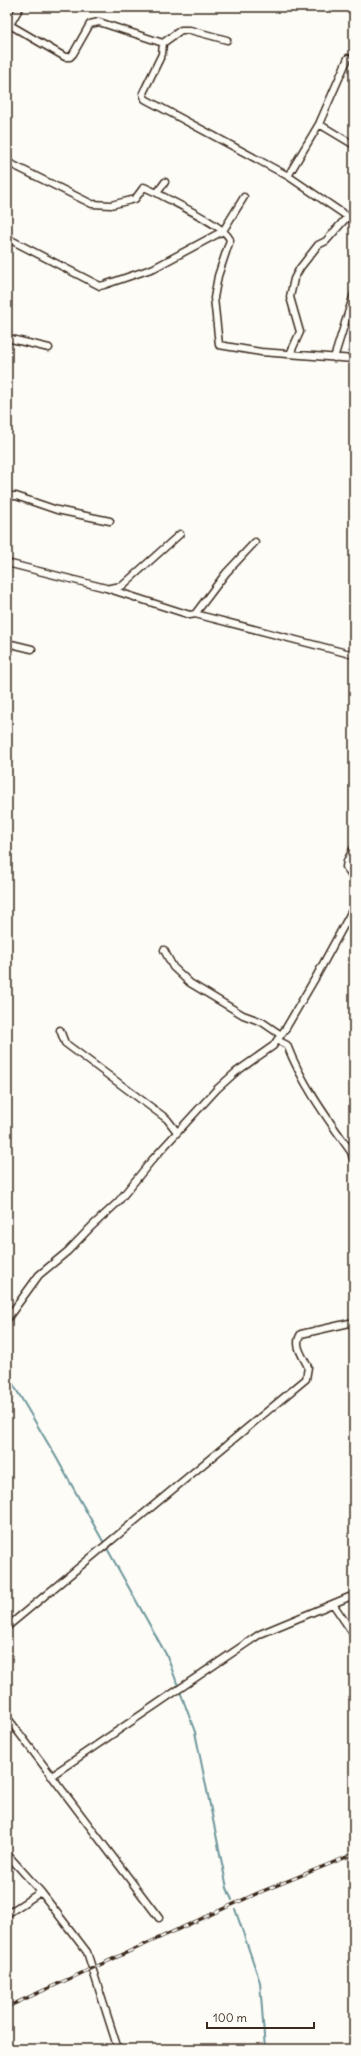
<svg xmlns="http://www.w3.org/2000/svg" width="361" height="2056" font-family="Delius,sans-serif">
<style>
.lines{fill:none;stroke-linecap:round;stroke-linejoin:round}
.stream{stroke:#6e979b;stroke-width:2}
.minor-casing{stroke:#3b2a1e;stroke-width:9}
.minor{stroke:#fdfcf7;stroke-width:6}
.rail-casing{stroke:#3b2a1e;stroke-width:3.5}
.rail{stroke:#fdfcf7;stroke-width:2;stroke-dasharray:6;stroke-linecap:butt}
</style>
<rect width="100%" height="100%" fill="#fdfcf7"/>
<filter id="ink" filterUnits="userSpaceOnUse"><feTurbulence type="fractalNoise" baseFrequency=".025" numOctaves="2"/><feDisplacementMap in="SourceGraphic" scale="8" xChannelSelector="R" yChannelSelector="G"/><feConvolveMatrix kernelMatrix="1 2 1 2 8 2 1 2 1" color-interpolation-filters="sRGB"/></filter>
<g filter="url(#ink)">
<g class="lines">
<!-- stream -->
<path class="stream" d="M7,1374L56,1457L167,1656L195,1732L227,1888L232,1900
M235,1909L260,1982L265,2049"/>
<!-- minor casing -->
<g class="minor-casing">
<path id="minor" d="M10,25L65,57H70L73,54L90,24L99,22L163,43
M7,30L20,7
M163,43L162,54L143,93L145,99L288,176L354,221
M163,43L181,30H190L227,40
M319,124L354,145
M7,162L92,204L111,205L135,199L144,187L157,193L165,182
M288,176L319,124L348,58
M157,193C172,202 226,226 230,240L218,276L214,298L219,345L261,352L354,359
M7,238L100,286L104,285L154,268L223,231L244,197
M7,338L49,348
M290,354L300,332L290,297L294,279L300,268L318,245L326,241L347,217
M334,358L354,294
M7,496H16L57,510L110,521
M7,563L106,588L190,615L195,614L226,573L255,542
M110,588L122,586L180,534
M195,614L354,655
M7,643L32,649
M354,848L347,861L346,867L354,880
M164,950L173,967L190,983L243,1015L262,1022L281,1035
M60,1030L65,1043L167,1119L177,1132
M277,1040L287,1045C302,1084 327,1118 351,1152L354,1162
M7,1319L39,1275L68,1251L91,1227L118,1202L152,1160L217,1089L236,1072L273,1046L286,1028L317,975L354,907
M333,1604L354,1635
M7,1627L306,1379L308,1367C303,1356 293,1345 301,1334L354,1322
M7,1723L10,1721L159,1918
M51,1776L260,1634L354,1595
M7,1854L41,1892L87,1952L118,2049
M7,1914L41,1892"/>
</g>
<!-- minor -->
<use href="#minor" class="minor"/>
<!-- rail casing -->
<g class="rail-casing">
<path id="rail" d="M7,2007L258,1893L354,1854"/>
</g>
<!-- rail -->
<use href="#rail" class="rail"/>
</g>
</g>
<!-- margin -->
<rect width="361" height="2056" fill="none" stroke="#fdfcf7" stroke-width="24"/>
<rect x="12" y="12" width="337" height="2032" fill="none" stroke="#3b2a1e" stroke-width="1.5" filter="url(#ink)"/>
<!-- scale -->
<path d="M207 2022v6h107v-6" fill="none" stroke="#3b2a1e" stroke-width="2"/>
<text x="213" y="2022" font-size="12" fill="#3b2a1e" stroke="#fdfcf7" stroke-width="3" paint-order="stroke">100 m</text>
</svg>
